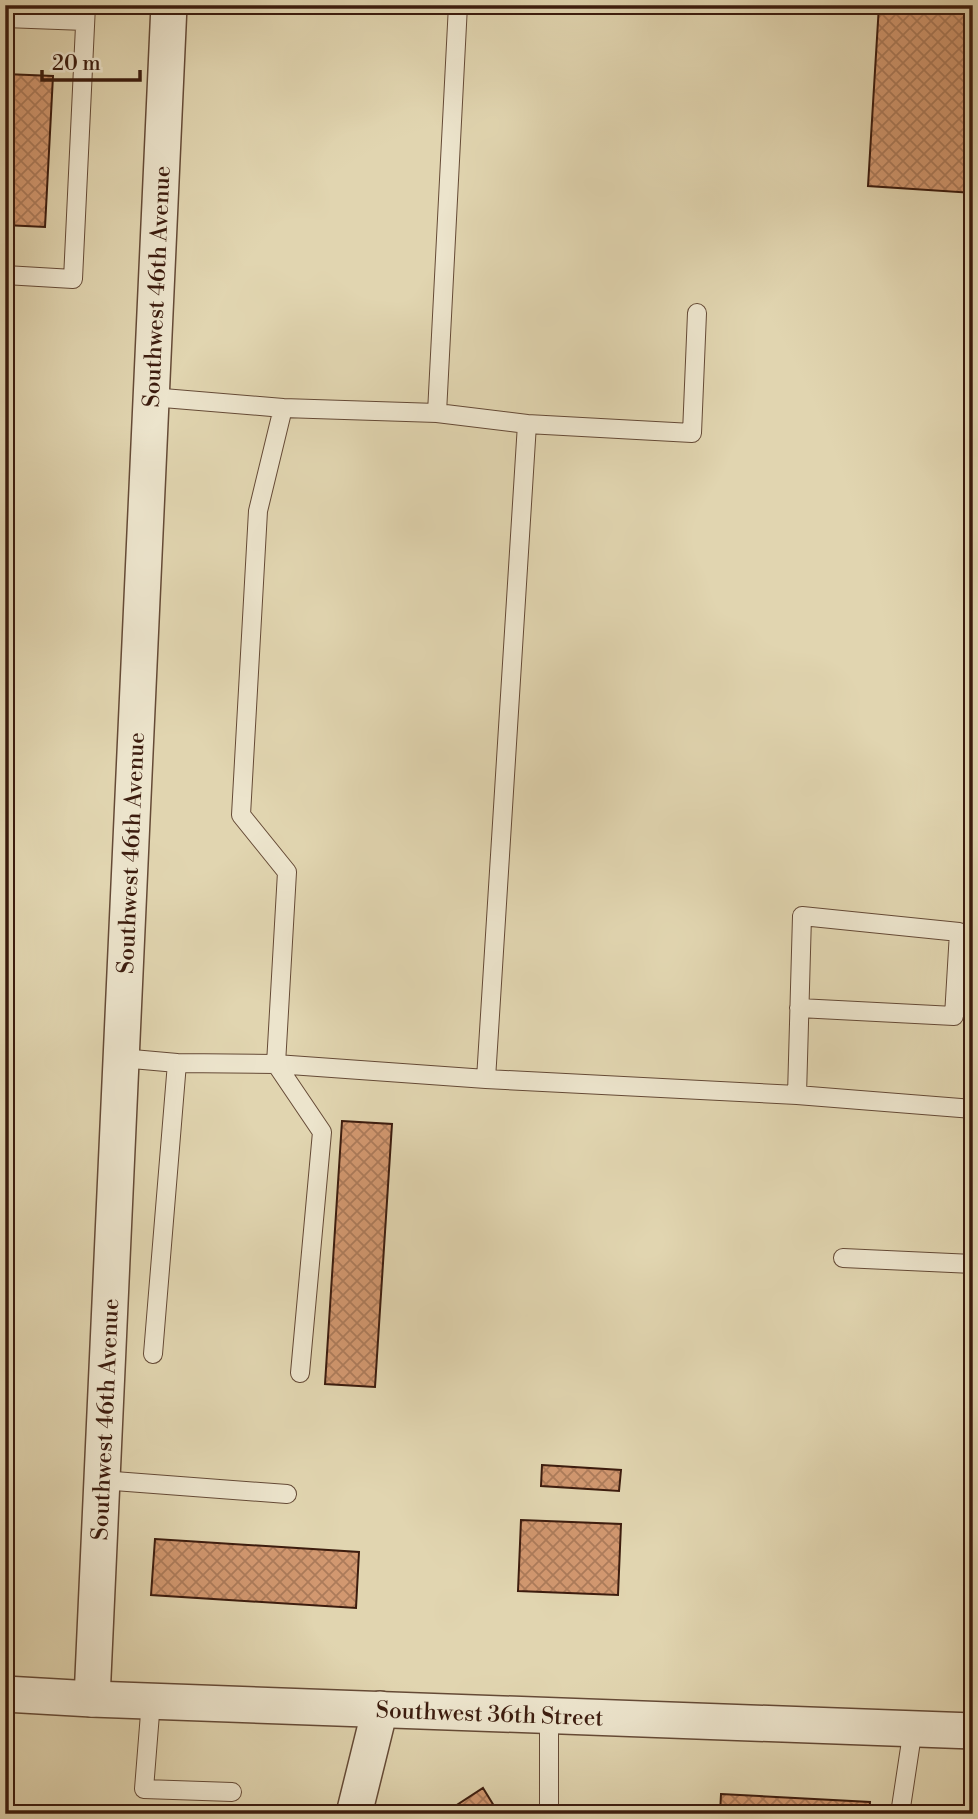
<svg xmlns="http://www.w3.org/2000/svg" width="978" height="1819" font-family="'Libre Bodoni',serif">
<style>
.building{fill:url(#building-cross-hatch);stroke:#3c1c0e;stroke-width:2}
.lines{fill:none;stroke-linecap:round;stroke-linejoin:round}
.service-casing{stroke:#654a36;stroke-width:20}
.minor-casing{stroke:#654a36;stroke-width:38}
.service{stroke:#ece4cc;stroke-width:18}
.minor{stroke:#ece4cc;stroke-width:35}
.labels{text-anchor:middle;stroke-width:5;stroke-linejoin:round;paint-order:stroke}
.street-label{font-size:23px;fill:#3c1c0e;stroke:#ece4cc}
</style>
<defs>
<pattern id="building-cross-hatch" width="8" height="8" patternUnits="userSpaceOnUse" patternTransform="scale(1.75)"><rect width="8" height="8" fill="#d29870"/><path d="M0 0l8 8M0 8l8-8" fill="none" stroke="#ac7b5a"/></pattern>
</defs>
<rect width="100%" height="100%" fill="#e1d5b0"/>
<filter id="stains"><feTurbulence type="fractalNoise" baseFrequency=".00286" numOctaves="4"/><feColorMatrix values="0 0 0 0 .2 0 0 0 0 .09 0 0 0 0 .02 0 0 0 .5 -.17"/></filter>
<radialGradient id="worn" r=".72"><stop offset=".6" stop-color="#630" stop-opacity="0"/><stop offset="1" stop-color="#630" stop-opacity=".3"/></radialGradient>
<!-- building -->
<path class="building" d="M879,5H973V193L868,186Z
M5,74L53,76L45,227L5,225Z
M342,1121L392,1124L375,1387L325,1384Z
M542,1465L621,1470L619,1491L541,1486Z
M521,1520L621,1524L618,1595L518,1591Z
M155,1539L359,1552L356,1608L151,1595Z
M483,1788L499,1814H443Z
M721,1794L870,1802L869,1814H720Z
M140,1806L177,1808V1814H140Z"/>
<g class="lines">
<!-- service casing -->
<g class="service-casing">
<path id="service" d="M5,18L85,21
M5,275L73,279L86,5
M151,397L283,408
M437,413L458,5
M527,424L692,433L697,313
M799,1008L954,1016L959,932L802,916L797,1095L973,1109
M121,1058L177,1063
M843,1258L973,1264
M153,1354L177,1063L276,1064L486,1079L797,1095
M300,1373L322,1132L276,1064L287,872L241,815L258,511L283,408L437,413L527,424L486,1079
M101,1480L287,1494
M151,1701L144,1789L232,1792
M549,1814V1715
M900,1814L913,1728"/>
</g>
<!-- minor casing -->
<g class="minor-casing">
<g id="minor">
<path id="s1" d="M5,1694L92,1699L973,1731"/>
<path id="s2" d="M92,1699L169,5"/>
<path d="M354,1814L380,1709"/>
</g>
</g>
<!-- service -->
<use href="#service" class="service"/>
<!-- minor -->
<use href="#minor" class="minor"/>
</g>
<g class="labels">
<!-- street labels -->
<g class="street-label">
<text dy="8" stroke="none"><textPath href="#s2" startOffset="1414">Southwest 46th Avenue</textPath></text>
<text dy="8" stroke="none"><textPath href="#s2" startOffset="847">Southwest 46th Avenue</textPath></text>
<text dy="8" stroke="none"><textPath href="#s2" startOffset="280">Southwest 46th Avenue</textPath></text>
<text dy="8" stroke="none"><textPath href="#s1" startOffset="485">Southwest 36th Street</textPath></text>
</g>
</g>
<!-- margin -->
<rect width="978" height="1819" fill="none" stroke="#e1d5b0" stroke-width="28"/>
<rect x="7" y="7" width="964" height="1805" fill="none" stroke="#3c1c0e" stroke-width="3.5"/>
<rect x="14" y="14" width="950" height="1791" fill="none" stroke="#3c1c0e" stroke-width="2"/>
<!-- scale -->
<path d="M42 70v10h98v-10" fill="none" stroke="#3c1c0e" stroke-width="3.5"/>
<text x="52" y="70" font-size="21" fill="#3c1c0e" stroke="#ece4cc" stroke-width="5" paint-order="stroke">20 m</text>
<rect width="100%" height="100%" filter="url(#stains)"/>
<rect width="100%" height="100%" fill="url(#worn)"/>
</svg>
